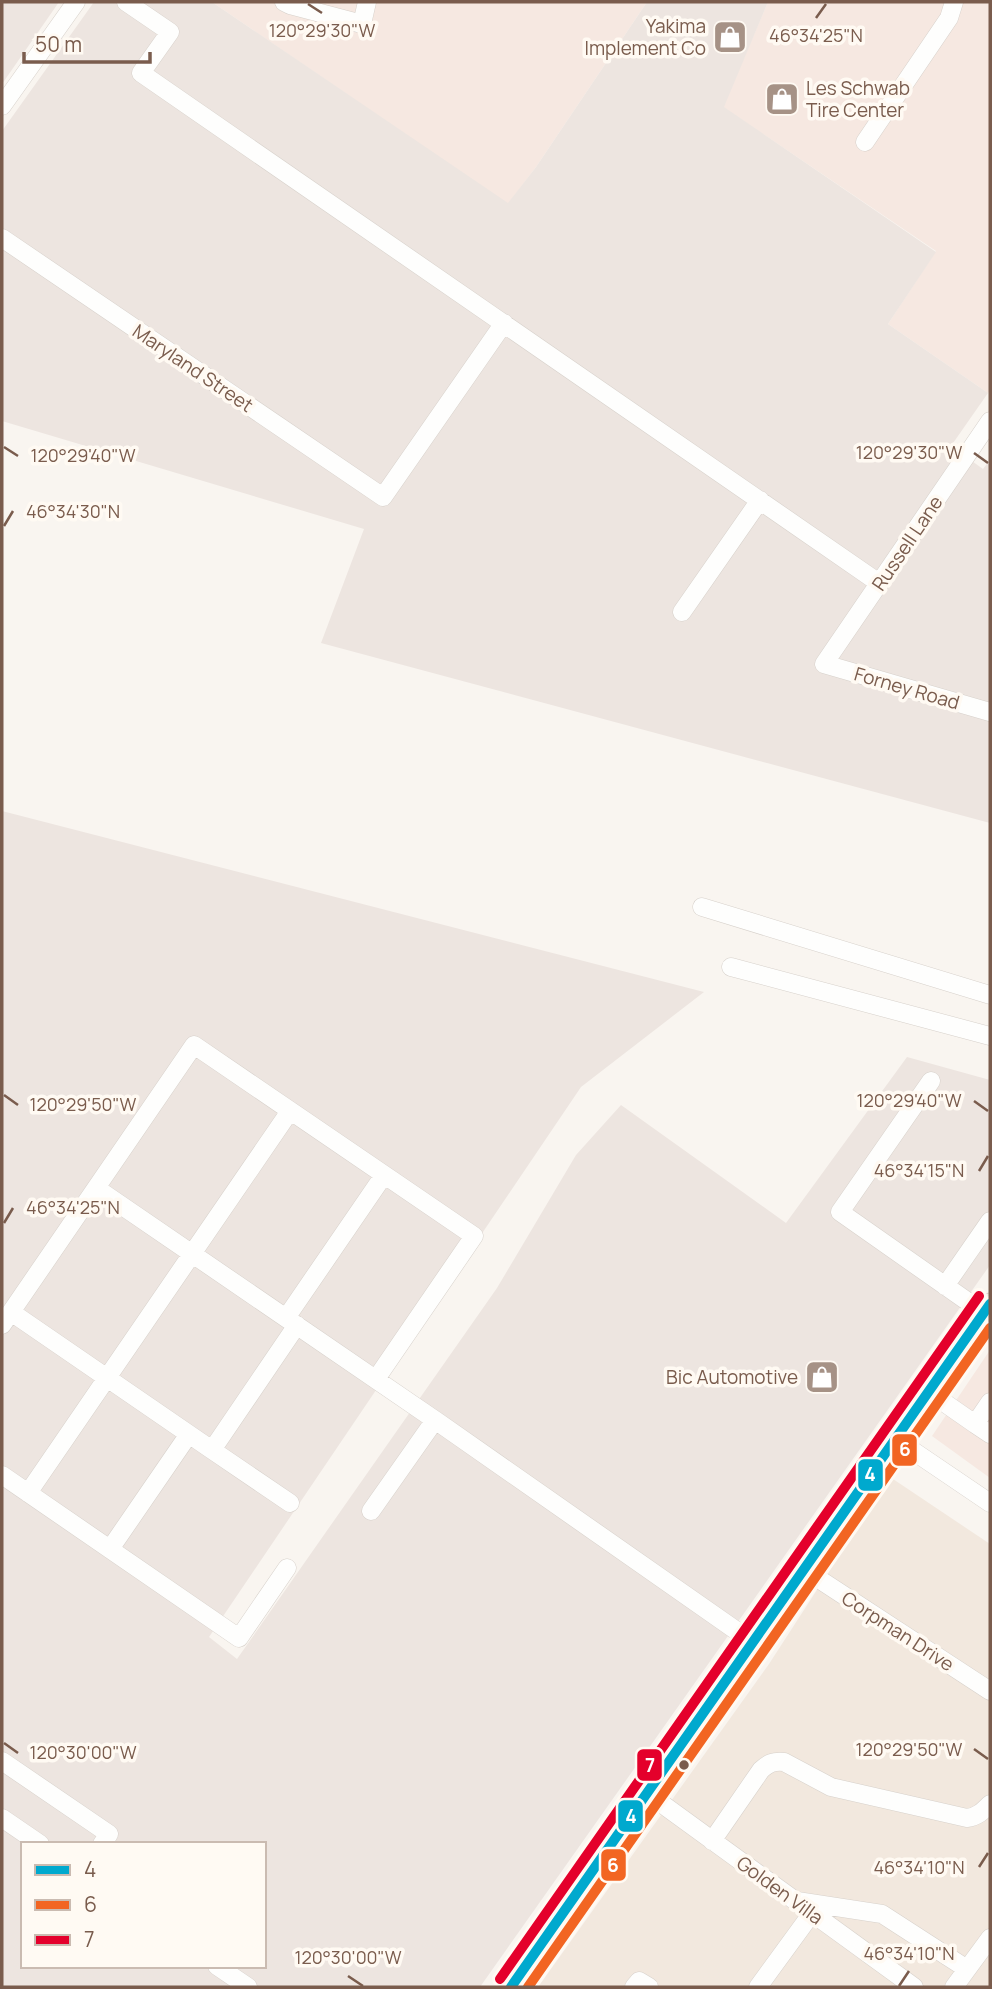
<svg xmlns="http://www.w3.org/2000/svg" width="992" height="1989" font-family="Manrope,sans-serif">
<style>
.residential{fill:#f2e8de}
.commercial{fill:#f6e8e1}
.industrial{fill:#ede5e0;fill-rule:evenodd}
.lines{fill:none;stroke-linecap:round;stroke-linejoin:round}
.minor-casing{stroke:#d7d1cb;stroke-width:19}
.major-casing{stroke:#dad1cc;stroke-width:23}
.minor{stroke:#fefefd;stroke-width:18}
.major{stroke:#f3eee8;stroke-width:21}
.bus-1-casing{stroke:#fffaf3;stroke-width:16}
.bus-2-casing{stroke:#fffaf3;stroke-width:16}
.bus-3-casing{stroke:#fffaf3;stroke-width:16}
.bus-1{stroke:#00a9ce;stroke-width:10}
.bus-2{stroke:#f26522;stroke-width:10}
.bus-3{stroke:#e4002b;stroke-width:10}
.ticks{fill:none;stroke:#7a5c4d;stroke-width:2.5}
.bus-dot{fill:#7a5c4d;stroke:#fffaf3;stroke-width:2.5}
.labels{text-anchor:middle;stroke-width:7;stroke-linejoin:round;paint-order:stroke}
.poi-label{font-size:19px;fill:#7a5c4d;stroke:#fffaf3;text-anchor:end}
.street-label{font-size:19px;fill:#7a5c4d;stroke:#fffaf3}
.ticks-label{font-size:18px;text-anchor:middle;fill:#7a5c4d;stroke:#fffaf3;stroke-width:7;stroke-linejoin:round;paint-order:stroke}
.line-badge{stroke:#fffaf3;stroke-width:2.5}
.badge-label{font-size:19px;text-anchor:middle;font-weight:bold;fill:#fff}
</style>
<rect width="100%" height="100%" fill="#f9f5f0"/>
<!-- residential -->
<path class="residential" d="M890,1477L990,1544V1987H538L769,1664Z"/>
<!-- commercial -->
<path class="commercial" d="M212,2H647L536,167L508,204Z
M768,2H990V390L988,393L888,324L936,251L723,107Z
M990,1350V1478L932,1436Z"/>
<!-- industrial -->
<path class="industrial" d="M2,2H59L2,84Z
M94,2H212L508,203L536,167L647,2H768L724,107L936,252L888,324L988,393L951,446L983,469L990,460V823L321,643L364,529L2,421V131Z
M2,811L704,992L581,1087L209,1637L237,1659L497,1288L576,1155L621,1105L786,1223L907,1057L990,1080V1265L480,1987H2ZM23,1844H264V1966H23Z"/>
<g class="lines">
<!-- minor casing -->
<g class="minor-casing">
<path id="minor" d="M126,2L170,32L141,73L879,583
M284,2L290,5L362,24L367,2
M2,106L76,2
M865,142L949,18L954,2
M2,238L383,497L504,323
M990,421L824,664L990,712
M682,612L760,500
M702,907L990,995
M731,967L990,1036
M931,1081L840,1212L984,1313
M945,1286L990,1221
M11,1312L96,1188
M286,1318L384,1175
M2,1325L11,1312L212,1450
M376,1379L474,1236L194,1045L96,1188L435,1420
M929,1392L975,1424
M990,1402L975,1424L990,1434
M897,1440L990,1503
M2,1475L239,1638L287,1568
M28,1493L290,1111
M290,1503L212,1450L297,1325
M371,1511L435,1420L754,1643
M110,1549L189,1434
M805,1570L990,1691
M2,1761L109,1834L102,1844
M647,1793L914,1987
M2,1818L40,1844
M712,1841L761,1770C769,1763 773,1761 784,1762L831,1787L967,1818C977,1817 983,1811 990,1804
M797,1901L882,1914L967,1969
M217,1966L248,1987
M634,1987L639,1981L649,1987
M758,1987L812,1913
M954,1987L990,1938"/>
</g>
<!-- major casing -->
<g class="major-casing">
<path id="major" d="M511,1987L805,1570L990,1304"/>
</g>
<!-- minor -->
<use href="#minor" class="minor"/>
<!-- major -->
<use href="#major" class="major"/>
<!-- bus-1 casing -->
<g class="bus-1-casing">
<path id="bus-1" d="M511,1987L990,1304"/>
</g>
<!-- bus-2 casing -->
<g class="bus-2-casing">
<path id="bus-2" d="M528,1987L990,1328"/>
</g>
<!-- bus-3 casing -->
<g class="bus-3-casing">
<path id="bus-3" d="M500,1979L979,1296"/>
</g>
<!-- bus-1 -->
<use href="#bus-1" class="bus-1"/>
<!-- bus-2 -->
<use href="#bus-2" class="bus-2"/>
<!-- bus-3 -->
<use href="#bus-3" class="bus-3"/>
</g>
<!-- ticks -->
<path class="ticks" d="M308,4L322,13M816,18L826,4M4,447L18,456M974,453L988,463M4,526L13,511M4,1095L18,1105M974,1101L988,1111M979,1171L988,1156M4,1223L13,1208M4,1743L18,1753M974,1749L988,1759M979,1867L988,1853M348,1976L363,1986M899,1986L909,1971"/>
<!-- icons -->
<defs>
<g id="shop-square" transform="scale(1.75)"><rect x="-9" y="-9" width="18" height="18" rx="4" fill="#a69286" stroke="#fffaf3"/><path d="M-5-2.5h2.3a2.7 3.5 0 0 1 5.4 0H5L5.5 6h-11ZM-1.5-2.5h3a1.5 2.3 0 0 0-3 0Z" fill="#fff"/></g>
</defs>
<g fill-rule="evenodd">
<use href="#shop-square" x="730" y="37"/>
<use href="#shop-square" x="782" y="99"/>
<use href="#shop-square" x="822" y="1377"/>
</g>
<!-- markers -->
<circle class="bus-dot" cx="684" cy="1765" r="6"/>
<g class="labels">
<!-- poi labels -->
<g class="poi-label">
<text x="706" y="33">Yakima<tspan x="706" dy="22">Implement Co</tspan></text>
<text x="806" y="95" text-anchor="start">Les Schwab<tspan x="806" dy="22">Tire Center</tspan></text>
<text x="798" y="1384">Bic Automotive</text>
</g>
<!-- street labels -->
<g class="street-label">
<text transform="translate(193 368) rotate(34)" y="7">Maryland Street</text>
<text transform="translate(907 543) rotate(-56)" y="7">Russell Lane</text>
<text transform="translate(907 688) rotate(16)" y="7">Forney Road</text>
<text transform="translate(898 1631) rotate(33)" y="7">Corpman Drive</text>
<text transform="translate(780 1890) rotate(36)" y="7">Golden Villa</text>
</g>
</g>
<g class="ticks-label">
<text x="322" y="37">120°29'30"W</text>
<text x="816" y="42">46°34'25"N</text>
<text x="909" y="459">120°29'30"W</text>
<text x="83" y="462">120°29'40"W</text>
<text x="73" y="518">46°34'30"N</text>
<text x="909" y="1107">120°29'40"W</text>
<text x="83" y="1111">120°29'50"W</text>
<text x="919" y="1177">46°34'15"N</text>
<text x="73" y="1214">46°34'25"N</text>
<text x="909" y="1756">120°29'50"W</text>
<text x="83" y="1759">120°30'00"W</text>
<text x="919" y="1874">46°34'10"N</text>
<text x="909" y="1960">46°34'10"N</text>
<text x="348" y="1964">120°30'00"W</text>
</g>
<g class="line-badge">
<rect x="891" y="1433" width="27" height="34" rx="7" fill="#f26522"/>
<rect x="857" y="1458" width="27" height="34" rx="7" fill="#00a9ce"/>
<rect x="636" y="1748" width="27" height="34" rx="7" fill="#e4002b"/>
<rect x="617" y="1799" width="27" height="34" rx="7" fill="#00a9ce"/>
<rect x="600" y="1848" width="27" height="34" rx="7" fill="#f26522"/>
</g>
<g class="badge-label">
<text x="905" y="1456">6</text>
<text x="870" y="1481">4</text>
<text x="650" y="1772">7</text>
<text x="631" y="1823">4</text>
<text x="613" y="1872">6</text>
</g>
<!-- border -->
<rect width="992" height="1989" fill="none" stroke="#7a5c4d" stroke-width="7"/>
<!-- legend -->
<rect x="21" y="1842" width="245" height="126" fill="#fffaf3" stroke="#cabbb1" stroke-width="2"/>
<rect x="35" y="1865" width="35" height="10" fill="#00a9ce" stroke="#cabbb1" stroke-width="2"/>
<text x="84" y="1877" font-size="21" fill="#7a5c4d">4</text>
<rect x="35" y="1900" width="35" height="10" fill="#f26522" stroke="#cabbb1" stroke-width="2"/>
<text x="84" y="1912" font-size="21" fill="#7a5c4d">6</text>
<rect x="35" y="1935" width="35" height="10" fill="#e4002b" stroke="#cabbb1" stroke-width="2"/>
<text x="84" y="1947" font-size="21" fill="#7a5c4d">7</text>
<!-- scale -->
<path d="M24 52v10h126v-10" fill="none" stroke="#7a5c4d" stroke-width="3.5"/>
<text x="35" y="52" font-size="21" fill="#7a5c4d" stroke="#fffaf3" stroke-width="5" paint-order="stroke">50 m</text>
</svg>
